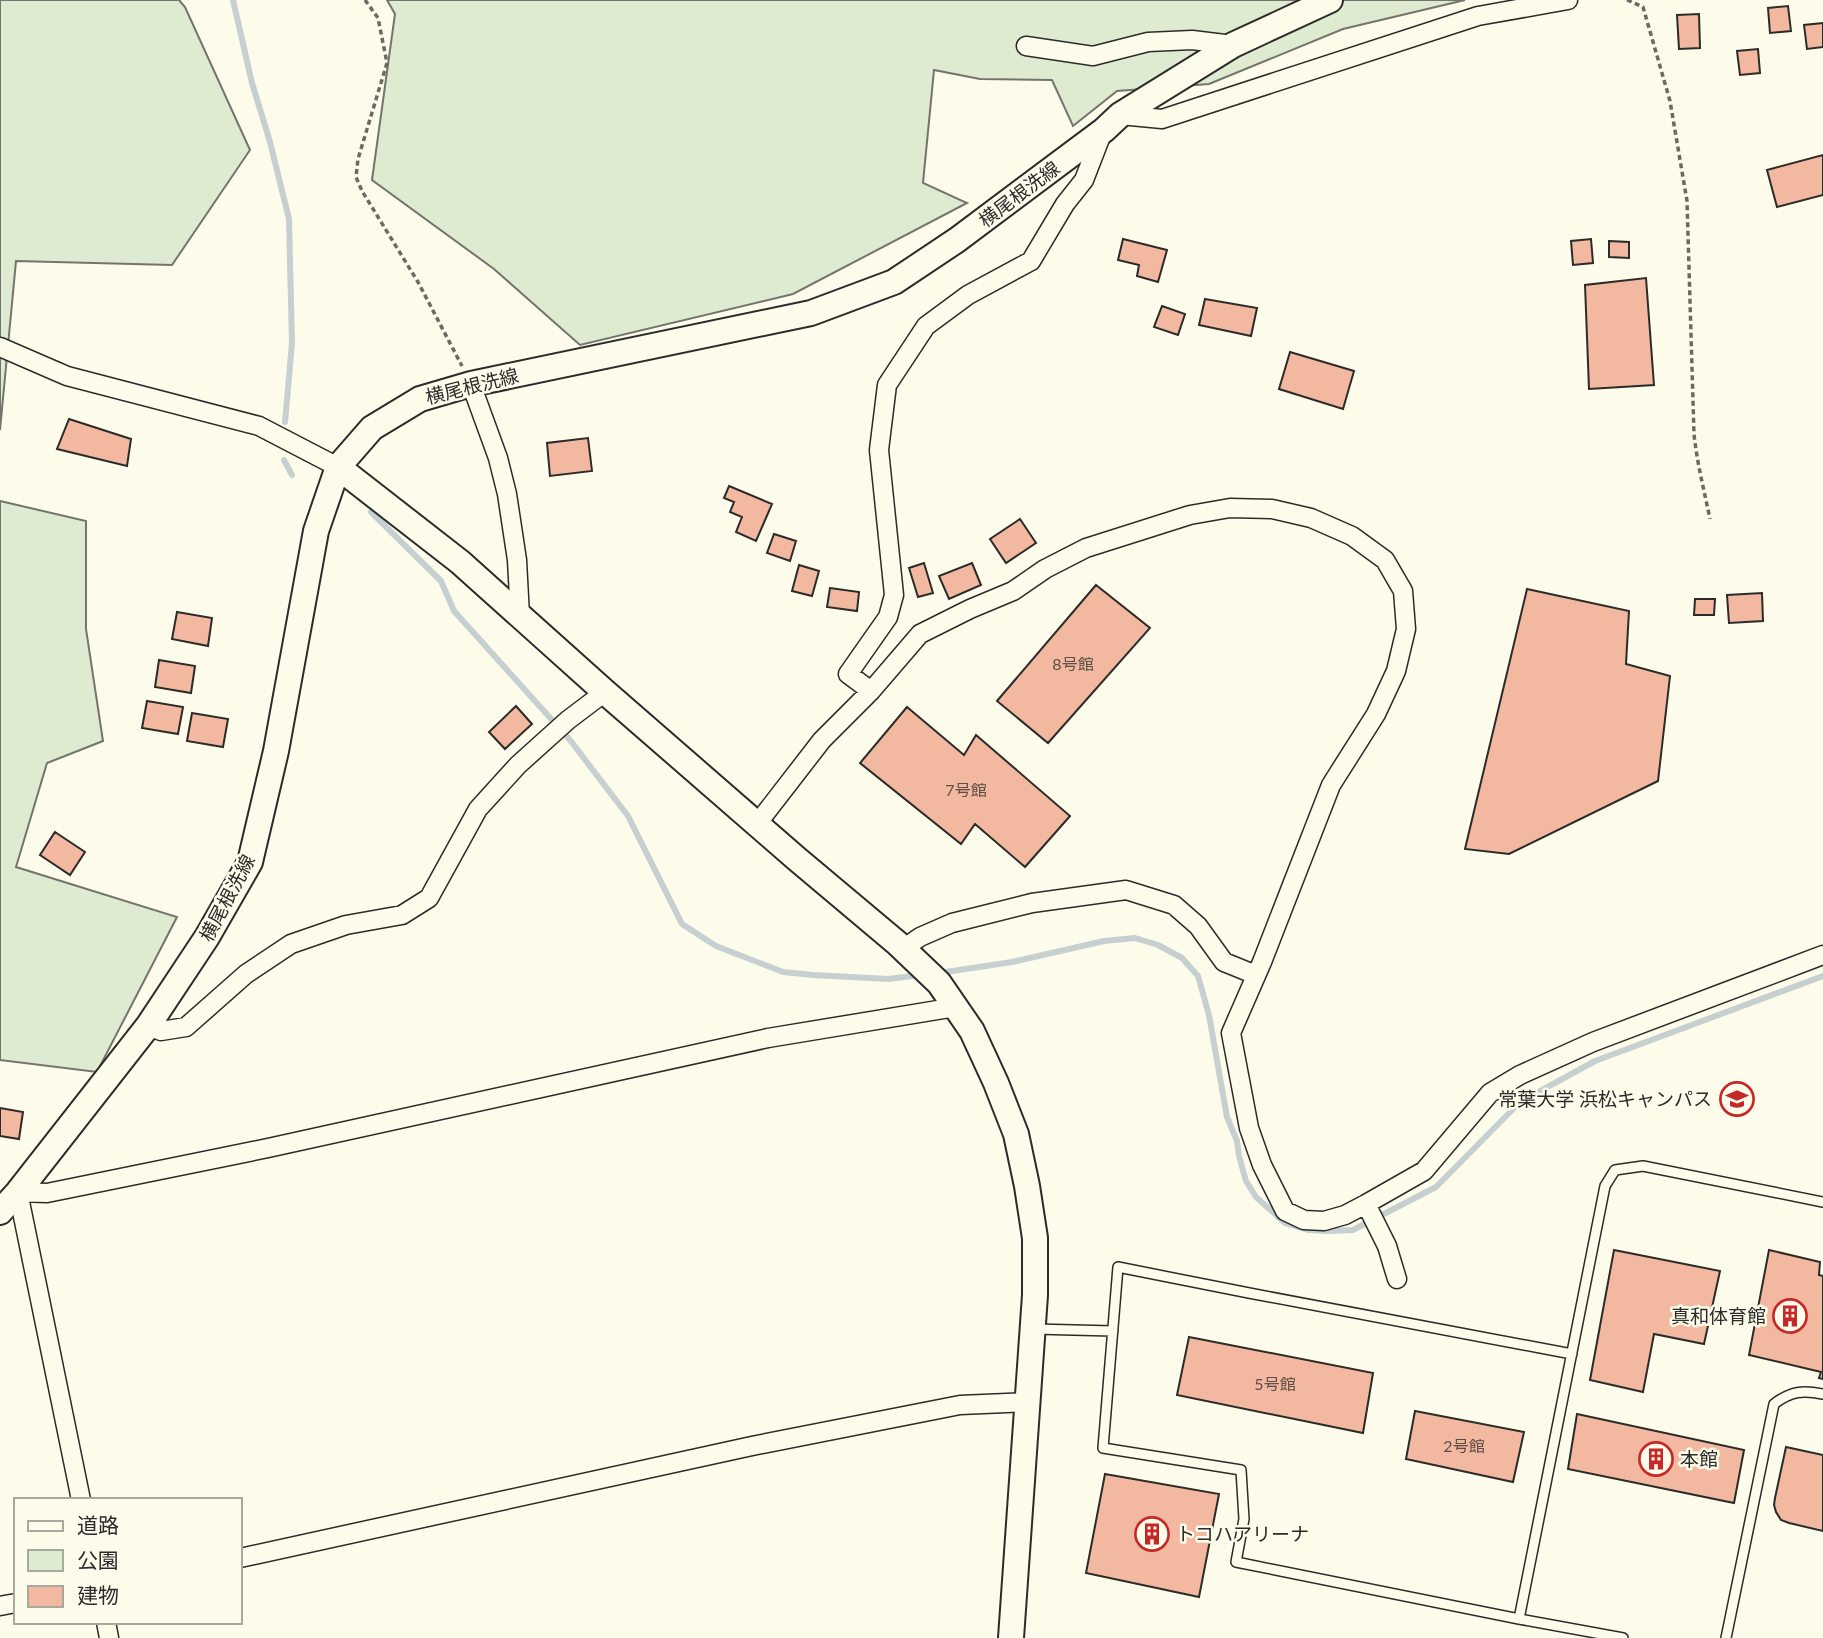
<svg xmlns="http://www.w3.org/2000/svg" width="1823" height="1638" font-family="Lato,'Noto Sans JP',sans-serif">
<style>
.green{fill:#deebd1;stroke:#74746e;stroke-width:2}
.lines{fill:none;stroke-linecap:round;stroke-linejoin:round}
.stream{stroke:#c7d0d0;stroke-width:6}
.building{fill:#f2b8a0;stroke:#2b2b2b;stroke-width:2}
.lane-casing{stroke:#2b2b2b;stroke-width:12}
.street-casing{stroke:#2b2b2b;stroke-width:21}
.secondary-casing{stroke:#2b2b2b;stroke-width:28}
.path{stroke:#6a6964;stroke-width:3.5;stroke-dasharray:5 3.5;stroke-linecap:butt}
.lane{stroke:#fdfbea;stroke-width:9}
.street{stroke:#fdfbea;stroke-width:18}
.secondary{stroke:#fdfbea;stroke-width:24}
.labels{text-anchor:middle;stroke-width:5;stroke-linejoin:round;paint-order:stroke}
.number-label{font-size:16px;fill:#5d4e48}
.street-label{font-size:19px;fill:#2b2b2b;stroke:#fdfbea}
.poi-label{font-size:19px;fill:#2b2b2b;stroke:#fdfbea;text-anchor:end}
</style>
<rect width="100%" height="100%" fill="#fdfbea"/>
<!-- green -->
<path class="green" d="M0,0H179L185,7L250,150L172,265L16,261L0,430Z
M387,0H1465L1343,29L1209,84L1117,91L1073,126L1052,80L980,79L934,70L923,183L967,203L793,294L580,345L494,269L372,180L395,14Z
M0,501L86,521V629L103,741L47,763L16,867L177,917L97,1072L0,1060Z"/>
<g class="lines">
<!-- stream -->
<path class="stream" d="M233,0L252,83L270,142L289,219L292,343L285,422
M284,460L292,475
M371,512L441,581L454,611L570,740L628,816L682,924L716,946L783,972L813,975L888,979L921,975
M939,973L1012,962L1104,941L1135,938L1158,945L1182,958L1198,976L1209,1015L1227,1117L1237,1141L1239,1156L1246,1181L1256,1197L1285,1223L1309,1230L1328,1231L1353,1230L1436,1187L1520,1102L1595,1061L1823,976"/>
</g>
<!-- building -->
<path class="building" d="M1788,6L1791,31L1770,33L1768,8Z
M1699,14L1700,48L1679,49L1677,15Z
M1823,23V47L1807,49L1804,25Z
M1758,49L1760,73L1740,75L1737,51Z
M1823,155V195L1777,207L1767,170Z
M1123,239L1167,250L1158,282L1137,276L1139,265L1118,260Z
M1591,239L1593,263L1573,265L1571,241Z
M1609,241L1629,242V258L1609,257Z
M1646,278L1654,385L1589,389L1585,285Z
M1205,299L1257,308L1251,336L1199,325Z
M1162,306L1185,314L1178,335L1154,327Z
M1290,352L1354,371L1343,409L1279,389Z
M69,419L131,439L127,466L57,449Z
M588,438L592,471L550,476L547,443Z
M729,486L772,504L756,541L736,532L742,517L730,512L734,502L724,498Z
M1020,519L1036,543L1006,563L990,539Z
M774,534L796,541L790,561L767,553Z
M924,563L933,593L918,597L909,568Z
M972,563L981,585L949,599L939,576Z
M799,565L819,571L812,596L792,591Z
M1096,585L1150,628L1048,743L997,701Z
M830,588L859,592L857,611L827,607Z
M1527,589L1629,611L1626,664L1670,676L1658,781L1509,854L1465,849Z
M1762,593L1763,621L1729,623L1727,595Z
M1695,599H1715L1714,615H1694Z
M177,612L212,618L208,646L172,639Z
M159,660L195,666L191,693L155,687Z
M147,701L183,707L178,734L142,728Z
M516,706L532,724L505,749L489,732Z
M907,707L964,755L976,735L1070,816L1025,867L975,824L961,844L860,763Z
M192,713L228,719L223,747L187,741Z
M55,832L85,852L70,875L40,855Z
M0,1108L23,1112L19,1139L0,1136Z
M1614,1250L1720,1271L1704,1344L1654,1334L1643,1392L1590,1380Z
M1769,1250L1820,1262L1819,1275L1823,1276V1379L1819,1378L1821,1372L1749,1355Z
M1189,1337L1373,1373L1363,1433L1177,1395Z
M1415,1411L1524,1432L1513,1482L1406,1459Z
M1577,1414L1744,1450L1734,1503L1568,1469Z
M1786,1447L1823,1455V1531L1789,1523L1781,1520L1776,1512L1774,1505L1775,1498Z
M1105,1474L1219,1494L1199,1597L1086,1573Z"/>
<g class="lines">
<!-- lane casing -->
<g class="lane-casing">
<path id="lane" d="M1034,1329L1113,1331
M1572,1354L1249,1293L1118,1267L1103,1448L1241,1470L1244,1519L1236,1562L1519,1619L1623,1638
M1519,1619L1605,1186L1615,1170L1643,1166L1823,1202
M1726,1638L1774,1404C1791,1391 1803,1390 1823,1394"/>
</g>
<!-- street casing -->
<g class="street-casing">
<path id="street" d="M1026,46L1093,56L1148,42L1192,40L1233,45
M1120,115L1162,119L1478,16L1568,0
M0,347L67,376L259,426L338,467
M471,384L498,458L507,494L517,560L520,616
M871,691L848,674L888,617L894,595L879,450L887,385L926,326L968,295L1031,261L1065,204L1084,180L1103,131
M757,824L822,740L871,691L920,634L970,609L1013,591L1045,569L1086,548L1190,515L1230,508L1272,509L1311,518L1352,536L1385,560L1403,591L1406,629L1396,671L1376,714L1331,785L1262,962L1231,1033L1249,1128L1262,1165L1285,1211L1304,1220L1324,1221L1345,1215L1366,1204L1387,1246L1397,1279
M903,949L920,937L952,923L1032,903L1126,890L1174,905L1198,926L1224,962L1256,975
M148,1026L161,1031L186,1027L246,974L291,944L346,925L402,915L429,898L478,809L518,765L568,720L605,692
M1366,1204L1424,1171L1490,1093L1520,1075L1593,1042L1823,955
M81,1500L18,1192L47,1193L268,1148L768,1038L956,1007
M240,1558L752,1446L960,1405L1028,1402
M0,1606L16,1603
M106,1622L109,1638"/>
</g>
<!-- secondary casing -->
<g class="secondary-casing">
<path id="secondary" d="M338,467L460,562L605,692L797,859L897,943L939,983L972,1031L996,1083L1016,1134L1027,1186L1035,1238V1295L1011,1638
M0,1212L18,1192L148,1026L207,937L250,862L276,751L316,531L338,467L372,428L420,399L471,384L811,313L894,282L957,240L1104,130L1120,115L1233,45L1330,0"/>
</g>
<!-- path -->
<path class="path" d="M365,0L378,18L387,63L358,159L356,177L362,191L418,282L462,366
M1627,0L1643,7L1670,101L1687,201L1694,434C1697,463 1704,490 1710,519"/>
<!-- lane -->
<use href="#lane" class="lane"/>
<!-- street -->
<use href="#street" class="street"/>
<!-- secondary -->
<use href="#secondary" class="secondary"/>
</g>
<!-- icons -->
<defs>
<g id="university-ring" transform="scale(1.75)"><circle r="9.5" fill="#fdfbea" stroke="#c62828" stroke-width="1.5"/><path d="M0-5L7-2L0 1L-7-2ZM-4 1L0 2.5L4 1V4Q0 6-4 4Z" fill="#c62828"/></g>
<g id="building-ring" transform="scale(1.75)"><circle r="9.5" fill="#fdfbea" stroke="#c62828" stroke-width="1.5"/><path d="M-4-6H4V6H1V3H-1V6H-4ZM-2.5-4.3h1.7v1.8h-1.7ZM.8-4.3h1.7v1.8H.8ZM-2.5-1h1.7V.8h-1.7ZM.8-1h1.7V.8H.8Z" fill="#c62828"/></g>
</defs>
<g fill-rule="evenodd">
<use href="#university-ring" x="1737" y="1099"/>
<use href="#building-ring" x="1790" y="1316"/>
<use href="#building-ring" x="1656" y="1459"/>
<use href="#building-ring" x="1152" y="1534"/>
</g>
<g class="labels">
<!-- number labels -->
<g class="number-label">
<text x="1073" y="670">8号館</text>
<text x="966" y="796">7号館</text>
<text x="1275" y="1390">5号館</text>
<text x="1464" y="1452">2号館</text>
</g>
<!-- street labels -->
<g class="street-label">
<text transform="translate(1019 194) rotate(-37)" y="7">横尾根洗線</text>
<text transform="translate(472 386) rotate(-14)" y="7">横尾根洗線</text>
<text transform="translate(227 898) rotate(-62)" y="7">横尾根洗線</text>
</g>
<!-- poi labels -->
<g class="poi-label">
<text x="1712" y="1106">常葉大学 浜松キャンパス</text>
<text x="1766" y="1323">真和体育館</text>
<text x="1680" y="1466" text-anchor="start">本館</text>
<text x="1176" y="1541" text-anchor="start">トコハアリーナ</text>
</g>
</g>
<!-- legend -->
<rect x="14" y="1498" width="228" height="126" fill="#fdfbea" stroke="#a9a89e" stroke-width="2"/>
<rect x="28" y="1521" width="35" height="10" fill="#fdfbea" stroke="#a9a89e" stroke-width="2"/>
<text x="77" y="1533" font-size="21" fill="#2b2b2b">道路</text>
<rect x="28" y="1550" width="35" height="21" fill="#deebd1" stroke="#a9a89e" stroke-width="2"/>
<text x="77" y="1568" font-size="21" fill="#2b2b2b">公園</text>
<rect x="28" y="1586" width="35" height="21" fill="#f2b8a0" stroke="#a9a89e" stroke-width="2"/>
<text x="77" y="1603" font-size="21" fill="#2b2b2b">建物</text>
</svg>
